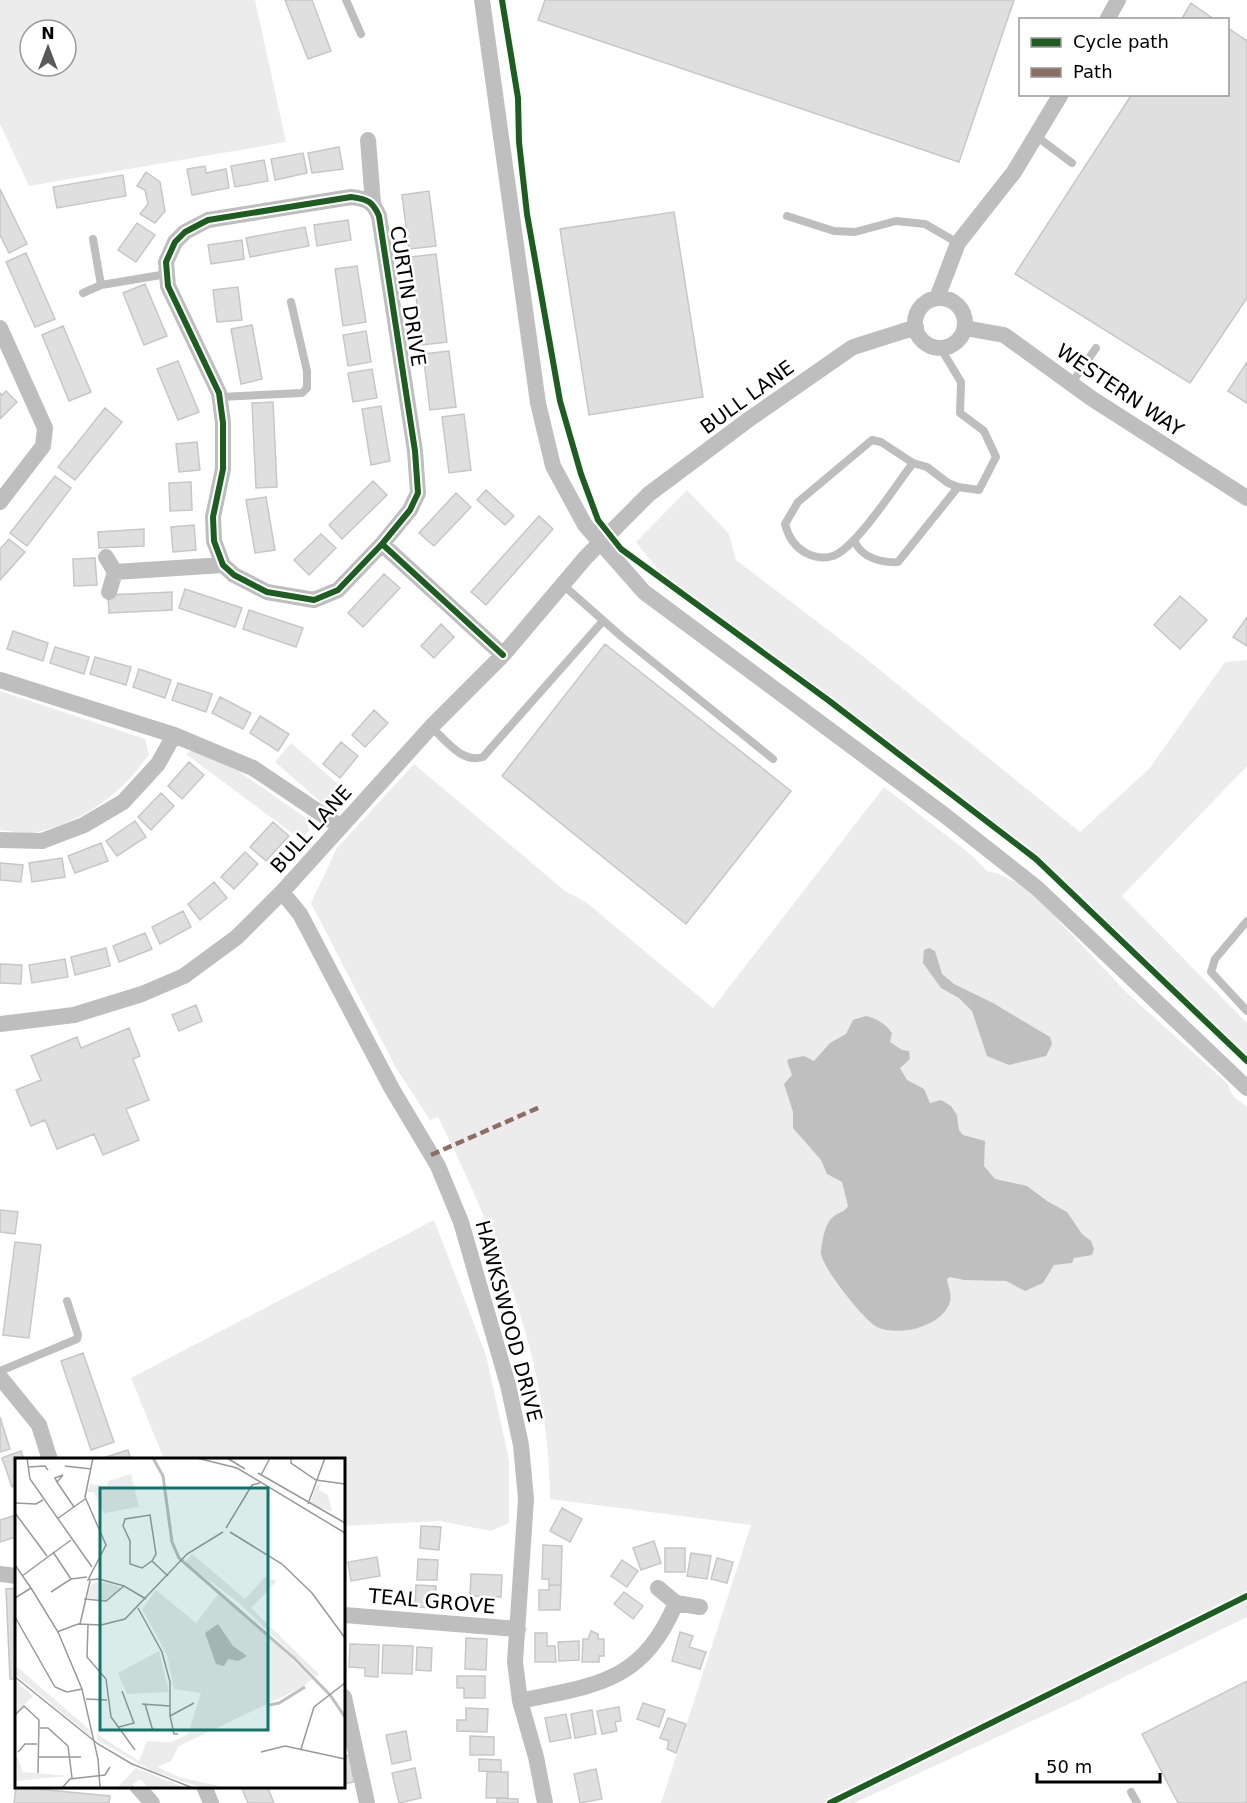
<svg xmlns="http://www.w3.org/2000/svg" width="1247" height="1803" font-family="'DejaVu Sans',sans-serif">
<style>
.green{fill:#ececec;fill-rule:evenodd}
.water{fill:#bfbfbf}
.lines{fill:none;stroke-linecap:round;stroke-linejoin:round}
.canal{stroke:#bfbfbf;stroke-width:16}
.building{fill:#dfdfdf;stroke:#c7c7c7;stroke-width:1.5}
.lane{stroke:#bebebe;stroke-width:8}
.street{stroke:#bebebe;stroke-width:16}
.quiet{stroke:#8d6e63;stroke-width:4.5;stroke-dasharray:9 4.5;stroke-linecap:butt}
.cycleway-casing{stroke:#fff;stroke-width:10}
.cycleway{stroke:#1b5e20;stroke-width:6}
.labels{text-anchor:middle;stroke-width:5;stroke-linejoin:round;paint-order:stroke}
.street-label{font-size:20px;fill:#000;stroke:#fff}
.inset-river{fill:none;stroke:#bfbfbf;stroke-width:3}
.inset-road{fill:none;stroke:#999;stroke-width:1.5}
.view{fill:#0f766e;fill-opacity:0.15;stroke:#0f766e;stroke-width:3}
.inset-edge{fill:none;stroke:#000;stroke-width:3}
</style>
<rect width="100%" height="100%" fill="#fff"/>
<!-- green -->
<path class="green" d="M0,0H255L286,142L29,186L0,124ZM30,30H66V66H30Z
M687,490L729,534L736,560L865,658L1080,832L1149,769L1225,662L1247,660V766L1122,896L1247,1023V1061L1036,859L668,582L636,542Z
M0,691L145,739L149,754C123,793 83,822 37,832C26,835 11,831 0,830Z
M291,743L346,791L330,806L322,803L275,762Z
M192,750L237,770L306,818L309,831L300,839L186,754Z
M414,764L565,891L586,902L713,1008L884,787L969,853L987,871L999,874L1028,888L1125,991L1227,1083L1233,1096L1247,1107V1617L1071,1703L854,1803H661L751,1525L550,1499C550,1363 497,1237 438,1117L430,1120L396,1068L311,903L337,848Z
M434,1220L486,1355L509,1460V1523L491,1531L440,1521L344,1526V1460L164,1459L131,1378Z"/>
<!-- water -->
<path class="water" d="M929,948L935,951L942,974L954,984L993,1003L1050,1037L1052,1044L1046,1056L1009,1065L987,1056L972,1011L959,998L941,988L923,963L924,950Z
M866,1016C876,1018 886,1024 892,1033L890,1042L902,1050L909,1051L910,1059L900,1068L907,1080L924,1089L930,1103L941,1100L951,1106L957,1115L959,1130L963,1135L985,1141L984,1166L995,1179L1027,1186L1047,1201L1067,1212L1082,1234L1091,1241L1094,1249L1092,1255L1074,1258L1072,1263L1054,1265L1043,1283L1025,1291L1006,1281L964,1280L950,1277L947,1279C948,1287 952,1294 950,1302C942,1327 899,1337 877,1327C865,1321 818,1264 821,1250C823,1239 824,1224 834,1216C839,1212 845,1212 848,1206L842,1182L827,1174L821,1160L793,1128V1112L784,1084L792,1075L787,1061L789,1059L804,1056L814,1061L830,1043L846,1034L853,1020Z"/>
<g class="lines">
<!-- canal -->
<path class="canal" d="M482,0L538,403L553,466L585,525L644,592L943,814L1037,888L1247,1088"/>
</g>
<!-- building -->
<path class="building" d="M285,0H312L331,51L308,59Z
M545,0H1014L959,162L538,20Z
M1191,3L1215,20H1181Z
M1228,28L1247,41V298L1190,383L1015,274L1132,94H1228Z
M339,147L343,169L312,173L308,153Z
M303,153L307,173L275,180L271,159Z
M264,160L268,181L235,187L231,166Z
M205,166L206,173L226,169L229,188L192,195L187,169Z
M146,172L160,182L165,211L155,223L140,214L148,204L145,190L137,186Z
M123,175L126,196L57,208L53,187Z
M0,189L27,244L9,253L0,235Z
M429,191L436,246L409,249L402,195Z
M674,212L703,397L589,415L560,229Z
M348,220L351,240L317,246L314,225Z
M137,223L155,235L136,262L118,250Z
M305,227L309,246L250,257L246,238Z
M242,240L244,259L211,264L208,245Z
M26,253L55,319L35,327L6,262Z
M436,254L447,342L422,345L411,257Z
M357,266L366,322L343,326L335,269Z
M145,284L167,336L144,345L123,293Z
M238,287L242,320L217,322L213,290Z
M252,325L262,379L241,384L231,329Z
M63,326L91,392L69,401L42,335Z
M366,331L371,362L348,366L343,335Z
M449,351L456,407L430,410L423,354Z
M178,361L199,412L178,420L157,369Z
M1247,362V403L1228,391Z
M372,369L377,398L353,402L348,373Z
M6,391L17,402L0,419V393L2,395Z
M273,402L277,487L256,488L252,403Z
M381,406L390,461L371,465L362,409Z
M105,408L122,422L75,480L58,467Z
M464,414L471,470L449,473L442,417Z
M197,442L200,470L179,472L176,444Z
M55,476L71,488L27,546L10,533Z
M373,481L387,495L342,539L329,525Z
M191,482L192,510L170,511L169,483Z
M486,490L514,516L505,525L477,500Z
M456,493L471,507L434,546L419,533Z
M266,497L275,550L255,553L246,500Z
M539,516L553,529L486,605L471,592Z
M194,525L196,550L173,552L171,527Z
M144,529V546L99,548L98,532Z
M321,534L336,548L309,575L294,560Z
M9,539L25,552L0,580V549Z
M95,558L97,585L74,586L73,559Z
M384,574L400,588L363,627L348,613Z
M185,589L242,608L235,627L179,608Z
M172,592V610L109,613L108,595Z
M1180,596L1207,620L1180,649L1154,625Z
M249,610L303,628L296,647L243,629Z
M1247,617V646L1233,637Z
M441,624L454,637L434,658L421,646Z
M13,631L48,643L43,661L7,649Z
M605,644L791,791L686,924L502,776Z
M55,647L89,657L84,674L50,663Z
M95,657L131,667L126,685L90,674Z
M139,669L171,680L165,698L133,687Z
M178,683L212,694L206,712L172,700Z
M220,697L251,713L243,729L212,713Z
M374,710L388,723L365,747L352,735Z
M260,716L289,734L278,751L250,733Z
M341,742L358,756L340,778L323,764Z
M189,762L204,775L182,799L168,786Z
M161,793L174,806L151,830L138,817Z
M135,821L146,837L117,856L106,841Z
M273,822L289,836L266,861L250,847Z
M101,843L108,861L75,873L68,856Z
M245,852L258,864L234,889L221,877Z
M62,858L65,877L32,882L29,863Z
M0,863L23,865L21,882L0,880Z
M214,882L227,898L200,920L188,904Z
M183,911L191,927L160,944L152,927Z
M145,933L152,949L119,962L113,946Z
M106,948L110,966L75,975L71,957Z
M65,959L68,977L32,983L29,965Z
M0,964L22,965L21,984L0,983Z
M196,1005L202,1021L179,1031L172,1015Z
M129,1028L140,1056L133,1059L149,1100L126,1109L139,1140L103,1155L94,1134L57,1149L45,1120L31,1126L16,1090L41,1080L31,1056L77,1037L81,1048Z
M0,1210L18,1212L15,1234L0,1232Z
M15,1242L41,1245L29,1338L3,1335Z
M83,1353L114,1442L91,1450L61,1361Z
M0,1417L10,1449L0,1452Z
M128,1450L131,1460H107L106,1457Z
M21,1451L24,1460H16V1485L12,1487L2,1458Z
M562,1508L582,1519L570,1542L550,1531Z
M16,1515V1537L0,1542V1520Z
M421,1526L441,1527L439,1550L420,1548Z
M654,1541L661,1563L641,1570L633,1548Z
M543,1545L562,1546L561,1585H549V1579H542Z
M665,1548H685V1572H665Z
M691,1553L711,1556L707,1579L687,1576Z
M377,1557L380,1576L351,1581L348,1562Z
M717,1558L733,1562L727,1583L711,1579Z
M418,1559L438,1560L437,1580H417Z
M622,1560L638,1571L627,1587L611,1576Z
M471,1574L502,1575L501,1597L470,1596Z
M416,1585L436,1586L435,1608L415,1607Z
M549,1585H561L560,1610H539V1590H549Z
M16,1588V1679H10L6,1589Z
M624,1592L643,1606L633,1619L614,1604Z
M591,1631L598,1634V1639H604V1656H599V1662H582L583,1639H588Z
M680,1632L693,1636L689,1647L706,1652L700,1669L672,1661Z
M535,1633H547V1646H555L556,1662H535Z
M466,1638L487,1639L486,1670L465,1669Z
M579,1641V1660L559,1661L558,1642Z
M350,1644L379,1645L378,1677L365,1676V1668L349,1667Z
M383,1645L413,1646L412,1674L382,1673Z
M417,1647L432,1648L431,1671L416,1670Z
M457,1676H485V1698H464V1688H457Z
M1247,1681V1803H1178L1142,1734Z
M643,1703L665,1710L659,1727L637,1719Z
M619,1707L621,1721L615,1722L617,1731L602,1734L597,1711Z
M466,1708L488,1709L487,1732L457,1731V1720H466Z
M592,1710L596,1734L575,1738L571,1714Z
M566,1714L571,1738L550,1742L545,1718Z
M668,1718L686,1724L676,1753L667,1749L669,1741L660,1738Z
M406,1731L411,1760L392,1764L386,1735Z
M470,1736L494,1737V1755H470Z
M349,1755L354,1782L344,1784V1756Z
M479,1759L501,1760V1772L479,1771Z
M415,1768L421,1798L399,1803L392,1773Z
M596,1769L602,1799L580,1803L574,1774Z
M487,1772H508V1798H486Z
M241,1786H267L274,1803H248Z
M16,1787L110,1796L109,1803H14Z
M497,1798L518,1799V1803H497Z"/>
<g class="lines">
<!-- lane -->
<path class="lane" d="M346,0L361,34
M1036,136L1072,163
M787,216L834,231L855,232L896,221L925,224L958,243
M93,239L101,285
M83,293L101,285L167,274
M1071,384L1096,348
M220,397L302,393L307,388V371L291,302
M913,463C896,485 856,548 833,556C824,559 814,557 806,553C795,547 788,536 785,524L798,502L872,440L881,442L913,463L927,467L948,483L958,487
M855,542C862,558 882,563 898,562L958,487L979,490L996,457L984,431L960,413L961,382L940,347
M563,585L622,637L773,759
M431,727C446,740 462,764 483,757L603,621
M1247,921L1215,959L1211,972L1247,1011
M0,1371L77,1339L78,1335L67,1301
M1131,1792L1137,1803"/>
<!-- street -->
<path class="street" d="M1107,20L1118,0
M368,140L373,203
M937,298L958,243L1014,172L1061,94
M915 323a25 25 0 1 1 50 0a25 25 0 1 1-50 0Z
M0,328L45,428L43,446L0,502
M965,328L1004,335L1091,398L1247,498
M382,544L410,510L418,493L415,451L379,216C373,202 368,199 351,197L208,220L185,232L175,242L166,262L168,286L219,393L223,423V469L213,517L214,541L223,565L234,575L267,592L314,600L338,590L382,544L503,655
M106,557L115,572L109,592
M115,572L223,565
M0,680L174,735L253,768L341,827
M0,840L42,841L84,825L123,802L158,764L174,735
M282,892L300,914L392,1089L438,1166L461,1222L508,1385L521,1445L526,1499L515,1662L520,1701L536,1757L545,1803
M0,1024L74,1015L142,994L184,976L237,937L282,892L431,727L503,655L586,557L649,494L748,420L853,347L916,327
M0,1377L39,1425L50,1460
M0,1574L16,1576
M658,1588L676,1603
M344,1615L518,1629
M344,1697L367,1803
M520,1701C596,1685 642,1683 676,1603L700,1607
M137,1786L152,1803
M204,1786L211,1803"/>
<!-- quiet -->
<path class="quiet" d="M431,1155L540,1107"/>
<!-- cycleway casing -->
<g class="cycleway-casing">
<path id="cycleway" d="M502,0L518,98L519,142L527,214L560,401L581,474L598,520L621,549L828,700L1036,859L1247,1061
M382,544L410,510L418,493L415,451L379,216C373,202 368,199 351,197L208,220L185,232L175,242L166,262L168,286L219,393L223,423V469L213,517L214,541L223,565L234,575L267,592L314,600L338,590L382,544L503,655
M830,1803L1247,1596"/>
</g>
<!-- cycleway -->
<use href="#cycleway" class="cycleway"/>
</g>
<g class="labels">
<!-- street labels -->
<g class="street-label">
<text transform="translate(408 296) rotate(81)" y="7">CURTIN DRIVE</text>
<text transform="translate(1120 390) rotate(34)" y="7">WESTERN WAY</text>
<text transform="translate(747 397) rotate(-36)" y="7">BULL LANE</text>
<text transform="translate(311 829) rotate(-48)" y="7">BULL LANE</text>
<text transform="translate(509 1321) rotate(75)" y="7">HAWKSWOOD DRIVE</text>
<text transform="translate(432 1601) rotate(5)" y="7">TEAL GROVE</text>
</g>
</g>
<!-- overview -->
<g transform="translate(15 1458)">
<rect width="330" height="330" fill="#fff"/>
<path d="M116,16L124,49L89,55L79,34H72L75,26L92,28L93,23ZM305,27L304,32L313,37L317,54L295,46L301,28ZM177,96L230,141L250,119L262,123L236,150L304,216L301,219L224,145L175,108L171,103ZM83,123L105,129V131L90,142L72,140L76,127ZM141,132L181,165L204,135L223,149L297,221L288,229L164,288L156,303L143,309L164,319L212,330H188L137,313L82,282V276L124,303L132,283L157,284L173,276L186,235L159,231L152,197L127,151ZM144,193L154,234L112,236L103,215ZM0,207L76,273L75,278L0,216ZM0,222L18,238L0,256ZM0,293L8,314L54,318L0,323ZM121,310L165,328V330H134L125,321L118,326L119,330H102Z" fill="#ececec"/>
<path d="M203,166L218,188L232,198L223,203L213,201L209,208L201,206L190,175Z" fill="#bfbfbf"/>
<path class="inset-river" d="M138,0L148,18L157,84L164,100L279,200L315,237L330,259M254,247L264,245L290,229"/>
<path class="inset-road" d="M12,0L15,21L77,109M78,0L70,39L91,87L73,122L84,121L109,128L131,141M182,0L222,10L330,75M212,0L230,11M276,0V5L301,22L330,26M50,8L76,11M13,9L30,8L33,12M243,15L330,65M246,17L255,0M42,24L48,17L40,20L42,24L59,49M0,45L21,46L28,42M293,46L310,0M0,55L32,98M42,61L70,41M211,70L237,27L245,25M215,74L267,106L297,135L330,180M38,94L56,121M137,103L141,96L135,57L110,61L108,68L115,83V106L127,110L137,103L153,118M0,107L18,133M7,118L56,82M16,130L43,174L67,231L83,301L85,330M36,134L56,121L72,119M0,140L16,130M69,141L91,143L109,128M123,150L147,194L155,224V258L159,276H163M0,159L40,229L52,234L67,231M65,166L75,123M73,167L72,199L91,221L96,259L120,292M42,174L63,166L86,167L110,161L172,96L208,74M0,219L83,286L117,306L178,330M71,241L92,242M127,246L155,248M130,246L138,273M0,257L9,248L24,262L23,315M155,258L179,245M104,269L119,265L107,233M25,270H33L53,288L57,320M286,291L299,249L330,225M3,294L10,286H22M246,294L270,288L330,301M23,299H66M47,330L55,321L90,317L95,309"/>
<path class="view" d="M85,30H253V272H85Z"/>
<rect width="330" height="330" class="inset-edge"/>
</g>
<!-- legend -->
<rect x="1019" y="18" width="210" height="78" fill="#ffffff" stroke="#999999" stroke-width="1.5"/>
<rect x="1031" y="38" width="30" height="9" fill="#1b5e20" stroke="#999999" stroke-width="1.5"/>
<text x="1073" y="48" font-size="18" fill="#000000">Cycle path</text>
<rect x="1031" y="68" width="30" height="9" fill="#8d6e63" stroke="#999999" stroke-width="1.5"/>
<text x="1073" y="78" font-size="18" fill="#000000">Path</text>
<!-- north arrow -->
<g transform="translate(48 48)"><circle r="28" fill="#ffffff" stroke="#999999" stroke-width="1.5"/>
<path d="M0-4.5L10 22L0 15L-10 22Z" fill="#595959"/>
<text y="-9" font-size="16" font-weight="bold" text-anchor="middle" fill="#000000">N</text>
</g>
<!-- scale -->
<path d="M1037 1773v9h123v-9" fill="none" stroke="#000000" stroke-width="3"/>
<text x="1046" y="1773" font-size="18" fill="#000000" stroke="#ffffff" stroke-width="4.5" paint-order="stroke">50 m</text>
</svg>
